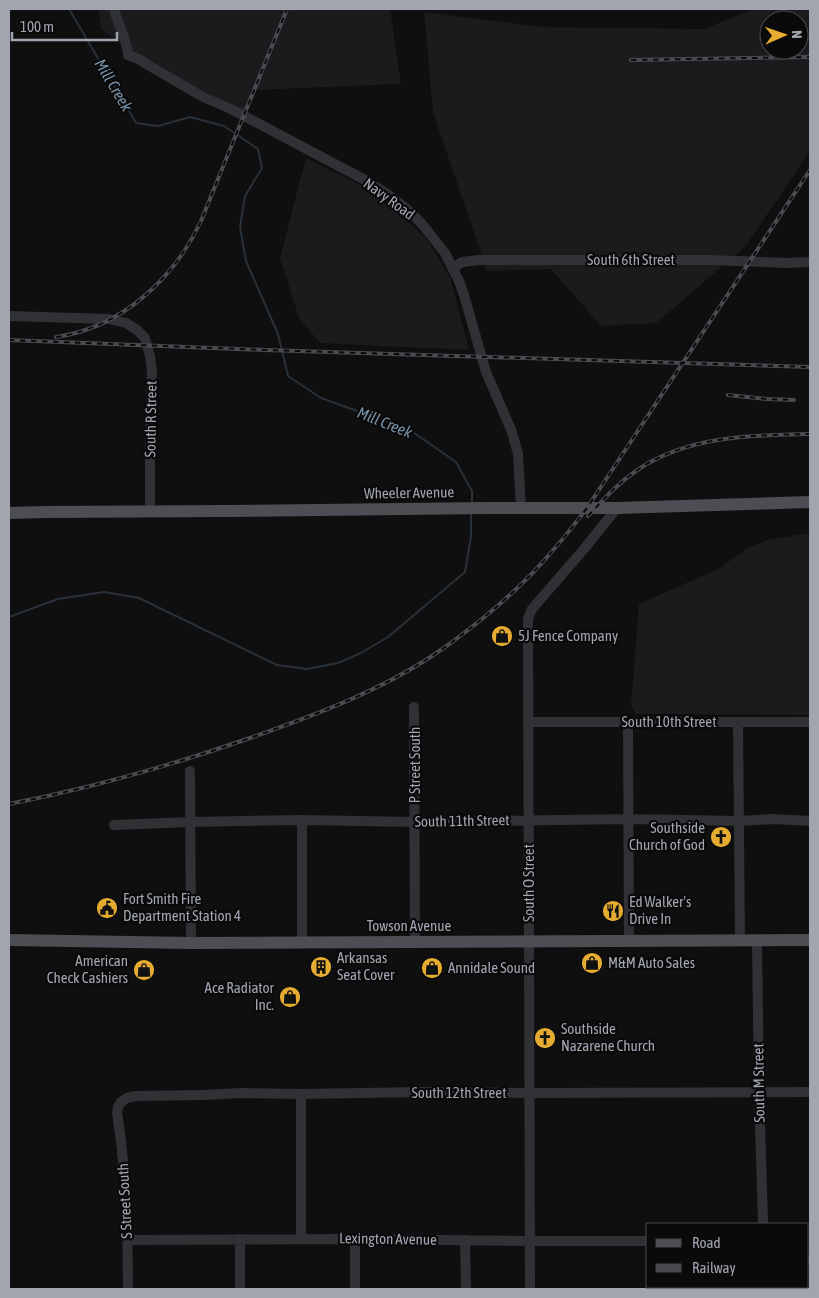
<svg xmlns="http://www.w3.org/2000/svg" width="819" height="1298" font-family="'Asap Condensed',sans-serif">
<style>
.built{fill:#1b1b1d;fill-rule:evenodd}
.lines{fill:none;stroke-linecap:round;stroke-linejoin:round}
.stream{stroke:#293138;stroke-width:2}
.minor{stroke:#303135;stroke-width:10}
.major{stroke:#4c4e54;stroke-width:12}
.rail-casing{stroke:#494b50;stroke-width:4}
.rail{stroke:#0a0a0b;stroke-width:2;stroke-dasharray:5.5;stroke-linecap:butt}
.labels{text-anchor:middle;stroke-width:4.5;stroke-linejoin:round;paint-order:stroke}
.street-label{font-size:15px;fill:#a1a5b0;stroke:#0a0a0b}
.poi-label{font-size:15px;fill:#a1a5b0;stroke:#0a0a0b;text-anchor:start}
.water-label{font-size:16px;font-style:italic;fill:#7993aa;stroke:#0a0a0b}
</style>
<rect width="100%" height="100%" fill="#0f0f10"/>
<!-- built -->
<path class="built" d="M99,9H390L401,84L254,90L247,115L169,79L101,29Z
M753,9H810V151L745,247L656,323L601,326L551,269L487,271L433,112L424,12L543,27L704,29ZM769,20H799V50H769Z
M306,158L372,191L425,237L450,277L469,350L320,343L299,318L280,258Z
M810,533V715L636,714L631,707L639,604L684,584L717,570L746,549L767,540Z"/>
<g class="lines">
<!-- stream -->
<path class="stream" d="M69,9L136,123L158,126L190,117L224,126L258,149L262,168L245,196L240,227L246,261L278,334L288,376L321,398L410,430L456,462L472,491V502
M9,617L58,599L104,592L139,598L277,665L307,669L338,663L361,653L388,637L465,572L471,536V512"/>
<!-- minor -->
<path class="minor" d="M114,9C118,25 127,39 128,55L139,59L148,65L203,97L231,109L367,181L390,196L408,210L422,224L445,253L459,281L464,295L486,372L512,432L518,454L521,508
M453,268L462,262L479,260H709L787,263L810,262
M9,316L109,319L126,323L137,330L145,338L150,356L152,372L150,457V512
M414,707L415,942
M528,722H810
M628,722L629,941
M738,723L740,941
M190,771L191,943
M114,825L191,822L302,820L415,822L629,819L739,821L773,819L810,821
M757,941L759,1091L763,1224
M302,943V820
M240,1239V1289
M301,1239V1094
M355,1239V1289
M127,1240L355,1239L530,1241H648
M465,1240L466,1289
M808,1260H810
M765,1287V1289
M128,1289L127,1202L121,1141L117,1113L118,1107L121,1102L127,1098L136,1096L204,1095L241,1093L301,1094L421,1092L529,1093L810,1092
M530,1289L528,618L532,609L584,549L617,508"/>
<!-- major -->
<path class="major" d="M9,513L45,512L225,511L487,508H617L810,502
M9,940L191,943L810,940"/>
<!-- rail casing -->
<g class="rail-casing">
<path id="rail" d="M631,60L810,57
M56,337C121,328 174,279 201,221L287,9
M9,340L265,350L810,367
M728,395L767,399L794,400
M588,516C603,500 617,484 636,471C686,436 751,435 810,434
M9,804C92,788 173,765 253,737C315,715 380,691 435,654C476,626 523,587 554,549C566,536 576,522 587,508L810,170"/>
</g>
<!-- rail -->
<use href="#rail" class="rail"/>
</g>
<!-- icons -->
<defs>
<g id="shop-disc" transform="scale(1.125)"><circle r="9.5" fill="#e6ab31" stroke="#0a0a0b"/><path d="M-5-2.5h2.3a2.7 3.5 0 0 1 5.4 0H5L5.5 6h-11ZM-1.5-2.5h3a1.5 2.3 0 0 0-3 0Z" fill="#111"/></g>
<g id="church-disc" transform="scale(1.125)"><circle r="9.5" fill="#e6ab31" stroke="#0a0a0b"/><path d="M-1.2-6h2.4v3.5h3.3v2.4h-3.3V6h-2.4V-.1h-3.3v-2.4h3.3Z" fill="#111"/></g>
<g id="civic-disc" transform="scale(1.125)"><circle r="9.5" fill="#e6ab31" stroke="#0a0a0b"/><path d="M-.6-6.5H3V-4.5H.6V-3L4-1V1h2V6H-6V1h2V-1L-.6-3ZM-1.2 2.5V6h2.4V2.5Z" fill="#111"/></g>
<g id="restaurant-disc" transform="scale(1.125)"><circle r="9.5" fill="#e6ab31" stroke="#0a0a0b"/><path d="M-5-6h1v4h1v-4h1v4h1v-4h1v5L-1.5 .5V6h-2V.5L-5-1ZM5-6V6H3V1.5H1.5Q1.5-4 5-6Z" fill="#111"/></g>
<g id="building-disc" transform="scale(1.125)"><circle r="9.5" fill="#e6ab31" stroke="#0a0a0b"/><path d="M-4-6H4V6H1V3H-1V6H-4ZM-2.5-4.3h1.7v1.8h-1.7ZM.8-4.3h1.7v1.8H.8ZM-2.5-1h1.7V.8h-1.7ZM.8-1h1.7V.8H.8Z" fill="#111"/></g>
</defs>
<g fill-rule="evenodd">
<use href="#shop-disc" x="502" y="636"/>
<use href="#church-disc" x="721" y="837"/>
<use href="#civic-disc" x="107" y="908"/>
<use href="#restaurant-disc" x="613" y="911"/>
<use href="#shop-disc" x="592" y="963"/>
<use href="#building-disc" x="321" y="967"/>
<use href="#shop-disc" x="432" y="968"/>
<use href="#shop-disc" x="144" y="970"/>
<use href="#shop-disc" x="290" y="997"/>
<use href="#church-disc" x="545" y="1038"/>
</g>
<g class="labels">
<!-- street labels -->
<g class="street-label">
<text transform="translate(389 199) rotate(36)" y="5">Navy Road</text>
<text x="631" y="265">South 6th Street</text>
<text transform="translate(151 419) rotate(-89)" y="5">South R Street</text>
<text transform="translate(409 493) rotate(-1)" y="5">Wheeler Avenue</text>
<text x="669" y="727">South 10th Street</text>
<text transform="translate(415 765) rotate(-90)" y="5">P Street South</text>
<text transform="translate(462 821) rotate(-1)" y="5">South 11th Street</text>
<text transform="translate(529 883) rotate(-90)" y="5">South O Street</text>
<text x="409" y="931">Towson Avenue</text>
<text transform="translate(759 1083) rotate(-91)" y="5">South M Street</text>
<text x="459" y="1098">South 12th Street</text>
<text transform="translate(125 1201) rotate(-93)" y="5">S Street South</text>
<text transform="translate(388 1239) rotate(1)" y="5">Lexington Avenue</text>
</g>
<!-- poi labels -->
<g class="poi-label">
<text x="518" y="641">5J Fence Company</text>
<text x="705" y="833" text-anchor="end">Southside<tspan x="705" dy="17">Church of God</tspan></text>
<text x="123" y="904">Fort Smith Fire<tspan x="123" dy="17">Department Station 4</tspan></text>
<text x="629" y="907">Ed Walker's<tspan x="629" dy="17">Drive In</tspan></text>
<text x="337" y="963">Arkansas<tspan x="337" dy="17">Seat Cover</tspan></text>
<text x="128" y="966" text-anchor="end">American<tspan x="128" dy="17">Check Cashiers</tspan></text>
<text x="608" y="968">M&amp;M Auto Sales</text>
<text x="448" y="973">Annidale Sound</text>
<text x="274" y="993" text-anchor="end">Ace Radiator<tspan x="274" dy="17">Inc.</tspan></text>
<text x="561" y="1034">Southside<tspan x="561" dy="17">Nazarene Church</tspan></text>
</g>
<!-- water labels -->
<g class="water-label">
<text transform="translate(114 85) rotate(59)" y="6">Mill Creek</text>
<text transform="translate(385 422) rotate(22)" y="6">Mill Creek</text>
</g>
</g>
<!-- border -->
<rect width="819" height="1298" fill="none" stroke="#a1a5b0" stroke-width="20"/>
<!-- legend -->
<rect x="646" y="1223" width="162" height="65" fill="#0a0a0b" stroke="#46484d"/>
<rect x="656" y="1239" width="25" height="8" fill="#4c4e54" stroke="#46484d"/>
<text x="692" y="1248" font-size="15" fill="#a1a5b0">Road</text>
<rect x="656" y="1264" width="25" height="8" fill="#494b50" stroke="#46484d"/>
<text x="692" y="1273" font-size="15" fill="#a1a5b0">Railway</text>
<!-- north arrow -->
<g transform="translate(784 35) rotate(88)"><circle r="24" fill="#0a0a0b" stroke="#46484d"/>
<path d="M0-4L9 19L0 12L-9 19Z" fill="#e6ab31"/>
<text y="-8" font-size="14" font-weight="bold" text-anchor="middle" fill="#a1a5b0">N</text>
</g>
<!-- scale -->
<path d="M12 32v8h105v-8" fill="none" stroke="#a1a5b0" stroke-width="2.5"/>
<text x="20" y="32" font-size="15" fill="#a1a5b0" stroke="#0a0a0b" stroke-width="4" paint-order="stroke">100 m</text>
</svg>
